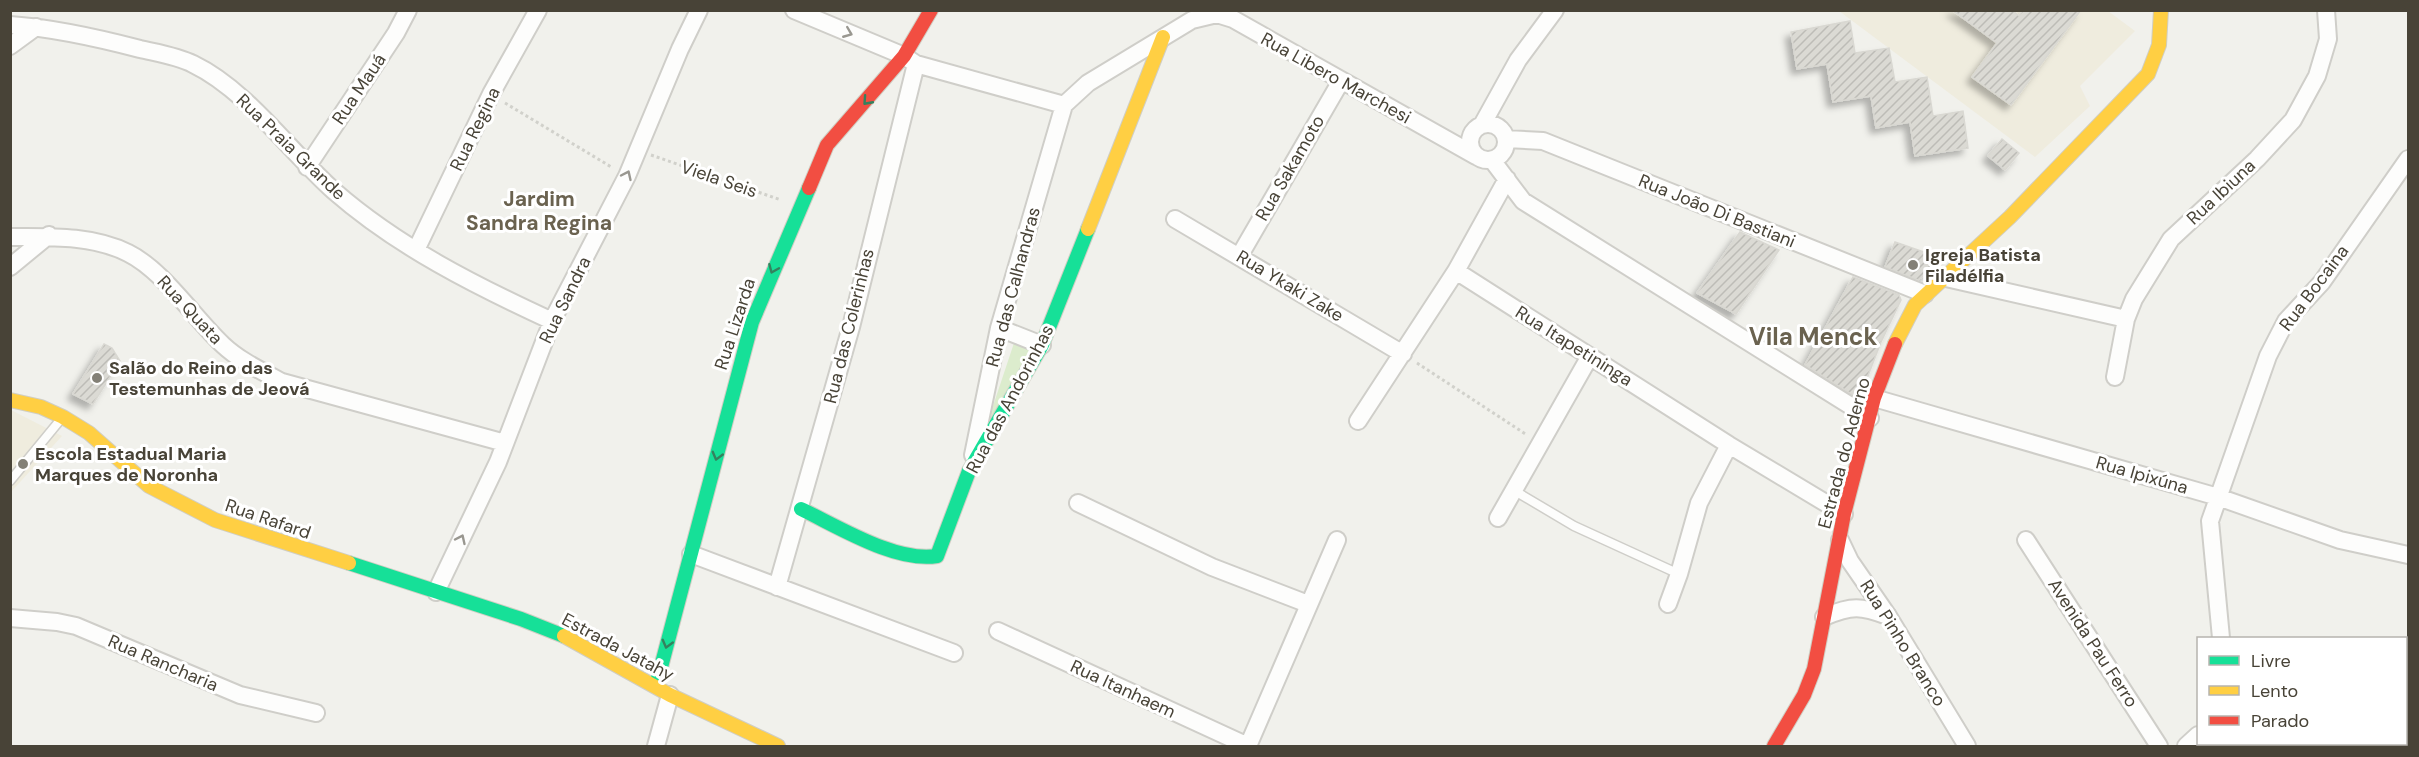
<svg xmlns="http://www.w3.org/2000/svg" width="2419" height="757" font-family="'DM Sans',sans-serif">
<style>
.education{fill:#efecde}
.green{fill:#dceccd}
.building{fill:url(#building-hatch);stroke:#d9d8d2;stroke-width:1.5;filter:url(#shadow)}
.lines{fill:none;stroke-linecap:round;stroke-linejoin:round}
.lane-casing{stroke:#cfcec9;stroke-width:11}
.street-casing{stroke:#cfcec9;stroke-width:20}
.fast-casing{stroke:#d0cec3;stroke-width:16}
.slow-casing{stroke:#d0cec3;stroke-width:16}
.jam-casing{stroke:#d0cec3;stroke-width:16}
.path{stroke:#d1d1cb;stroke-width:3;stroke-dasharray:3 3;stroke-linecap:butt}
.lane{stroke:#fdfdfc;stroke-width:8}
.street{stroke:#fdfdfc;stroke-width:16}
.fast{stroke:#16e098;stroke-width:14}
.slow{stroke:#ffcf43;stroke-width:14}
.jam{stroke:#f24e42;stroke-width:14}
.oneway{stroke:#999790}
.oneway2{stroke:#34825e}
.poi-dot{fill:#838076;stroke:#fff;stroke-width:2}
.labels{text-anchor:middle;stroke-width:6;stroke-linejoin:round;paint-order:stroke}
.street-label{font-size:18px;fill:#484337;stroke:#fff}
.poi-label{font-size:18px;font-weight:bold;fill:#484337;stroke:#fff;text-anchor:start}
.quarter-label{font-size:21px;font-weight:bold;fill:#6a624f;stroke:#fff}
.district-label{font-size:24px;font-weight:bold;fill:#6a624f;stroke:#fff}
</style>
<defs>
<pattern id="building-hatch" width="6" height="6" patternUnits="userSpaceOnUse" patternTransform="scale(1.5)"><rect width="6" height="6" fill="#dbdad4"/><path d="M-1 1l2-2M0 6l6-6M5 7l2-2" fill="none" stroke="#bdbcb7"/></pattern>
<filter id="shadow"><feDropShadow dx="-5.5" dy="5.5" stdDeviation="3" flood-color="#0004"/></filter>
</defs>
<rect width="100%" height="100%" fill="#f1f1ec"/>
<!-- education -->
<path class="education" d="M1839,11H2108L2135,31L2080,86L2090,106L2035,157Z
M11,410L62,436L11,492Z"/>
<!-- green -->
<path class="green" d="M1015,340L1032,346L974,463Z"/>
<!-- building -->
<path class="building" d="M1952,10H2012L2019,16L2023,10H2081L2011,105L1972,77L1997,43Z
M1850,21L1855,53L1889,48L1895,82L1927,77L1933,116L1963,111L1968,148L1915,156L1910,122L1876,128L1871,96L1833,102L1827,64L1797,69L1791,32Z
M2002,139L2019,153L2005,170L1988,156Z
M1740,232L1779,250L1736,314L1697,293Z
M1895,242L1944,259L1918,280L1885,267Z
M1853,277L1899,295L1901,300L1881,342L1859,399L1805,365Z
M104,344L112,348L120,361L93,404L73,394Z"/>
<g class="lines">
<!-- lane casing -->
<g class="lane-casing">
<path id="lane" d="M10,481L61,419
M1515,491L1574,526L1679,574"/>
</g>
<!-- street casing -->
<g class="street-casing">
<path id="street" d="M794,10L904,56L916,64L1064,105
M10,25C54,28 98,38 140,49C157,53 177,56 193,64C247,90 289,151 334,191C398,247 476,286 552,321
M10,46L36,27
M1064,105L1088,83L1192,20L1217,14L1233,19L1476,156
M1470 142a18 18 0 1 1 36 0a18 18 0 1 1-36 0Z
M1482,125L1518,60L1555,10
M1506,139L1543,141L1925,294
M1492,160L1523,201L1870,418
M307,167L396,33L408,10
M1175,219L1403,354
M10,237C49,237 92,235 128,253C163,270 194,318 223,345C240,361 262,371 282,382L505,443
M416,250L491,94L538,10
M1240,255L1341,81
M10,267L49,235
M1456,271L1729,445L1844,514
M1946,278L2126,319
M999,328L1042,345
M2115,377L2126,319L2134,299L2171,239L2257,159L2293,120L2317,76L2328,39L2326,10
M1874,398L2218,497L2340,540L2408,555
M1358,421L1456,271L1507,179
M973,455L999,328L1064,105
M1078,503L1212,567L1308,604
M1498,518L1590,356
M1840,540L1850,561L1888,616L1967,746
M2026,540L2159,746
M691,554L954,653
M777,587L851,327L916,64
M436,592L498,462L552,321L627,176L680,49L699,10
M1668,604L1679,574L1699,503L1729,445
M1824,617C1852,605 1861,606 1888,616
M10,618L57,622L76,626L240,695L316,713
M998,631L1248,746L1337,540
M2221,638L2210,521L2268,356L2286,321L2322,282L2408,159
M2396,744L2408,745
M656,746L670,695
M2186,746L2198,735"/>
</g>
<!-- fast casing -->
<g class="fast-casing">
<path id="fast" d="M801,509C837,526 896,563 937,556L969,471L1042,345L1088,229
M349,563L521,619L564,636
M656,686L752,322L809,188"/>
</g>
<!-- slow casing -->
<g class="slow-casing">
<path id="slow" d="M1088,229L1163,37
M1895,344L1915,305L2010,217L2148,74L2159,45L2161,10
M10,400L41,407L63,417L89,433L149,486L215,520L349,563
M564,636L670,695L778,746"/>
</g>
<!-- jam casing -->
<g class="jam-casing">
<path id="jam" d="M809,188L827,145L904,56L931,10
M1774,746L1804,695L1814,669L1844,514L1874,398L1895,344"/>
</g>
<!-- path -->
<path class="path" d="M505,103L613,168
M651,155L781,200
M1417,363L1527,435"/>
<!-- lane -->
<use href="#lane" class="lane"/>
<!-- street -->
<use href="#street" class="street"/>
<!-- fast -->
<use href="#fast" class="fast"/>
<!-- slow -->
<use href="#slow" class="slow"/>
<!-- jam -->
<use href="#jam" class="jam"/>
</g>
<!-- one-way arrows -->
<defs><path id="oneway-chevron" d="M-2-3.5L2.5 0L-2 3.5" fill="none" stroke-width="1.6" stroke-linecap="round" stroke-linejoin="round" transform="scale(1.5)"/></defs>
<g class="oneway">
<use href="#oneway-chevron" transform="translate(848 33) rotate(22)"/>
<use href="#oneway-chevron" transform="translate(627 175) rotate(-65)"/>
<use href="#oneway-chevron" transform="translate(461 539) rotate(-65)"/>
</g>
<g class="oneway2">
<use href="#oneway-chevron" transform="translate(867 101) rotate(132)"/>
<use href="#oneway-chevron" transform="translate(773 269) rotate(113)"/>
<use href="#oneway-chevron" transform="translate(717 456) rotate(105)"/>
<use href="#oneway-chevron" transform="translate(667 644) rotate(105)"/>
</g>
<!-- markers -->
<g class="poi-dot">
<circle cx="1913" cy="265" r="6"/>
<circle cx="97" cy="378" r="6"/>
<circle cx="23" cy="464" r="6"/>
</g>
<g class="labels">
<!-- street labels -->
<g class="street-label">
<text transform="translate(1336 78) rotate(29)" y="6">Rua Libero Marchesi</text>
<text transform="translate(359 89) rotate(-56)" y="6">Rua Mauá</text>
<text transform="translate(475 129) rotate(-64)" y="6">Rua Regina</text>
<text transform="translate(291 147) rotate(44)" y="6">Rua Praia Grande</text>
<text transform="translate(1290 168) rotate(-60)" y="6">Rua Sakamoto</text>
<text transform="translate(719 179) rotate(19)" y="6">Viela Seis</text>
<text transform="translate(2221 192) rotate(-43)" y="6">Rua Ibiuna</text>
<text transform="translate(1717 211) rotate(22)" y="6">Rua João Di Bastiani</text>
<text transform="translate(1290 286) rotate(31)" y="6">Rua Ykaki Zake</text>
<text transform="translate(1013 287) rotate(-75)" y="6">Rua das Calhandras</text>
<text transform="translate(2314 288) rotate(-53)" y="6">Rua Bocaina</text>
<text transform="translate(565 300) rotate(-64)" y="6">Rua Sandra</text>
<text transform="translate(190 310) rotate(47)" y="6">Rua Quata</text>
<text transform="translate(735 324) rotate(-72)" y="6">Rua Lizarda</text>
<text transform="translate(849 326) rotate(-76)" y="6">Rua das Colerinhas</text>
<text transform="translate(1574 346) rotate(32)" y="6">Rua Itapetininga</text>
<text transform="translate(1010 399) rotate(-62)" y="6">Rua das Andorinhas</text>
<text transform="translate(1844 453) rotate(-75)" y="6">Estrada do Aderno</text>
<text transform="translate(2142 475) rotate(16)" y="6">Rua Ipixúna</text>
<text transform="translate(268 519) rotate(19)" y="6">Rua Rafard</text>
<text transform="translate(1903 643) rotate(58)" y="6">Rua Pinho Branco</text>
<text transform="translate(2093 643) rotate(57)" y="6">Avenida Pau Ferro</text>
<text transform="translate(618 647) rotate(28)" y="6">Estrada Jatahy</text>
<text transform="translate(163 663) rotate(23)" y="6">Rua Rancharia</text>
<text transform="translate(1123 689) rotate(25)" y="6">Rua Itanhaem</text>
</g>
<!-- poi labels -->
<g class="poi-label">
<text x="1925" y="261">Igreja Batista<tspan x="1925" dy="21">Filadélfia</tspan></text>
<text x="109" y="374">Salão do Reino das<tspan x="109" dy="21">Testemunhas de Jeová</tspan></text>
<text x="35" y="460">Escola Estadual Maria<tspan x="35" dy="21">Marques de Noronha</tspan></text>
</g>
<!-- quarter labels -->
<g class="quarter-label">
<text x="539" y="206">Jardim<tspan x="539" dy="24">Sandra Regina</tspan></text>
</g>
<!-- district labels -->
<g class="district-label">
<text x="1813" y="345">Vila Menck</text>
</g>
</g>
<!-- border -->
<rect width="2419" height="757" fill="none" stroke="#484337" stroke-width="24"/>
<!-- legend -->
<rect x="2197" y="637" width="210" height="108" fill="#ffffff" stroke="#b6b4af" stroke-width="1.5"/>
<rect x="2209" y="656" width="30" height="9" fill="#16e098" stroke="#b6b4af" stroke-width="1.5"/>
<text x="2251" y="667" font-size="18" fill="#484337">Livre</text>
<rect x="2209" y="686" width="30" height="9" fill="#ffcf43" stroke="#b6b4af" stroke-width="1.5"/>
<text x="2251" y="697" font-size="18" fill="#484337">Lento</text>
<rect x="2209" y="716" width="30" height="9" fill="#f24e42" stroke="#b6b4af" stroke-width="1.5"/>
<text x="2251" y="727" font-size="18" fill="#484337">Parado</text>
</svg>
